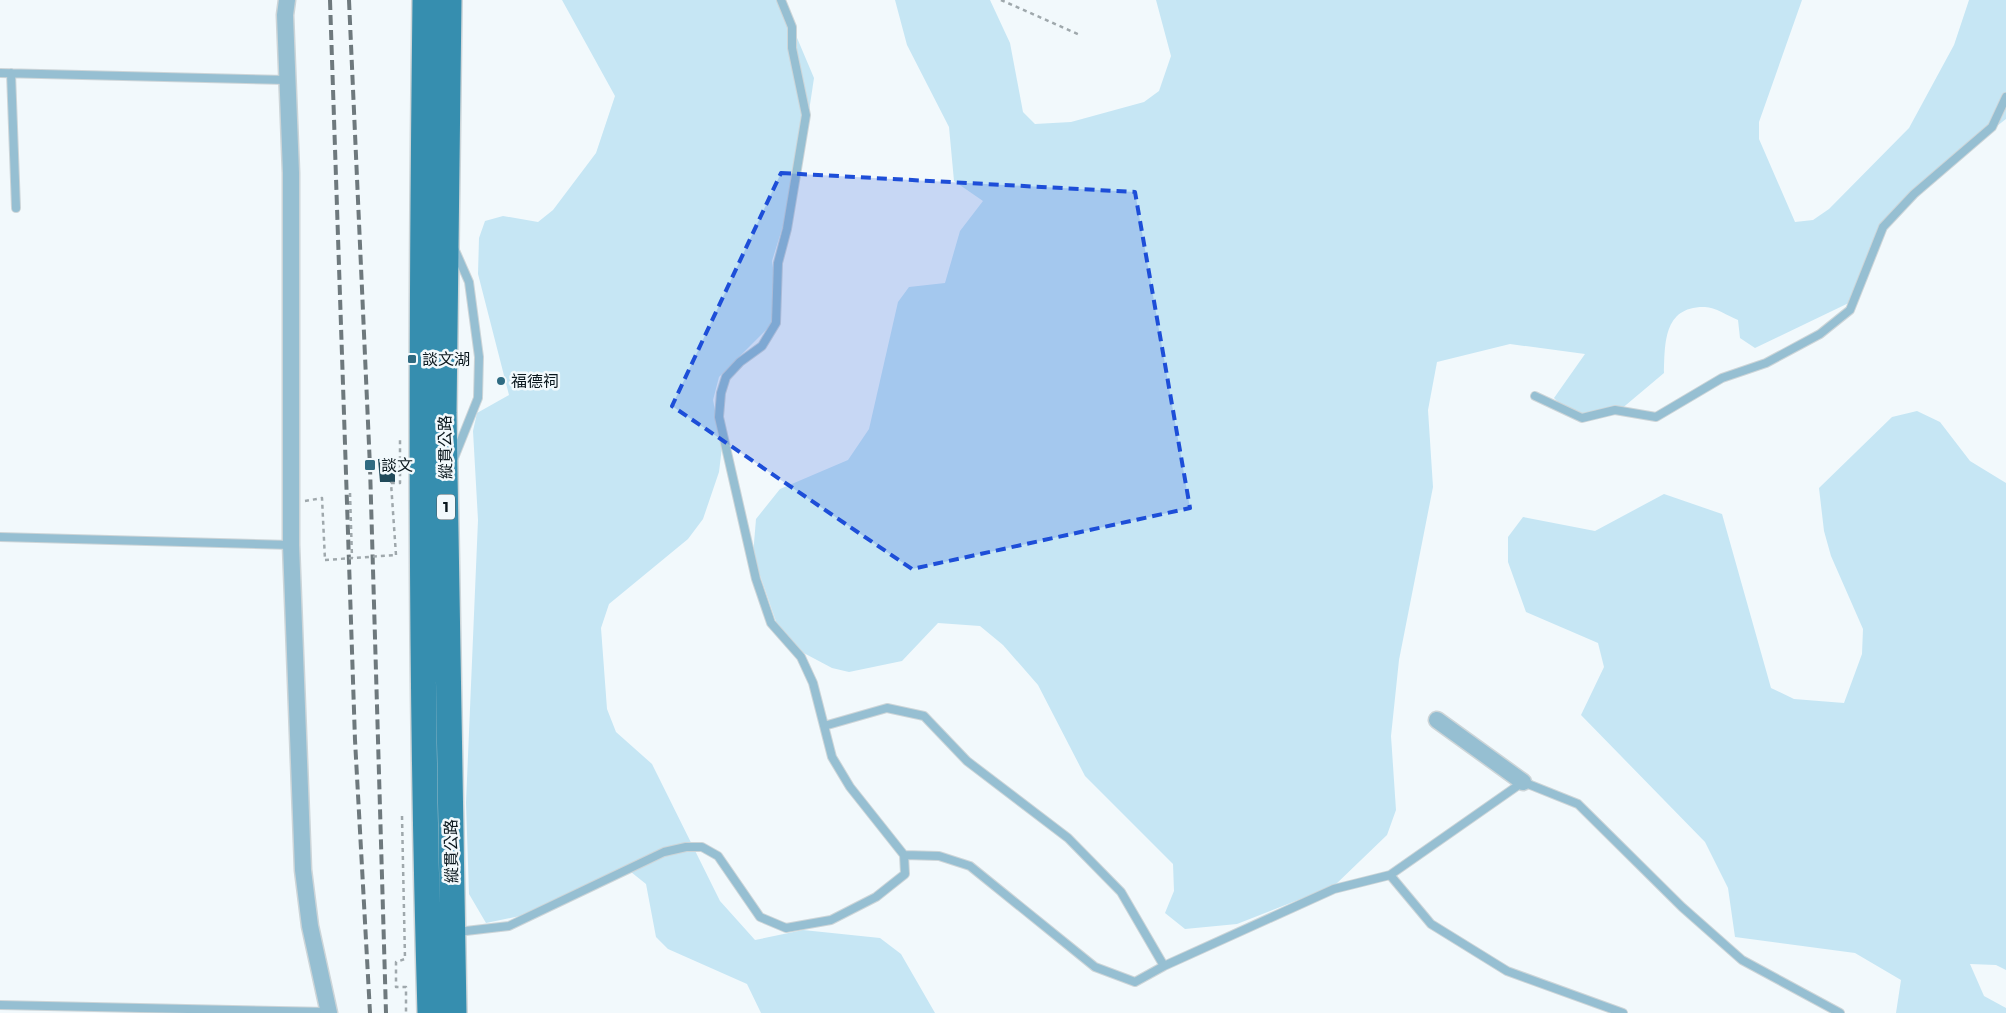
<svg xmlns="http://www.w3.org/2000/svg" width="2006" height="1013" font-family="Montserrat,'Noto Sans TC',sans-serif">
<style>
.green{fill:#c6e6f4}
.building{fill:#214a5a}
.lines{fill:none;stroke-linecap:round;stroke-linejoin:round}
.lane-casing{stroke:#cdd5d8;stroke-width:10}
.street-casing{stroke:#cdd5d8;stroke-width:19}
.primary-casing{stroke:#cdd5d8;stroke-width:28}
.path{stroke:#9fa8ac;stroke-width:2.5;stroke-dasharray:4 4;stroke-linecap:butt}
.lane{stroke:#96bfd2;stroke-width:8}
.street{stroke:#96bfd2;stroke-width:16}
.primary{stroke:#368eaf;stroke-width:25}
.rail{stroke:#6e797d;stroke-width:4;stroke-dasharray:10 5;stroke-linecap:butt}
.path-bridge{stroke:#9fa8ac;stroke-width:2.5;stroke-dasharray:4 4;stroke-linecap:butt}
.marked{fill:#1d4ed8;fill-opacity:0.2;stroke:#1d4ed8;stroke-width:4;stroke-dasharray:10 6;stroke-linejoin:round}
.poi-dot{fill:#2f6b82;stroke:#f2f9fc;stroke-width:2}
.labels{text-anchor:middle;stroke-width:5;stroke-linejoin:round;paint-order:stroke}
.shield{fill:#f2f9fc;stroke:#505b60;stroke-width:1}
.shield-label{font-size:15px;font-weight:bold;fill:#0a171d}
.poi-label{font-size:16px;fill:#0a171d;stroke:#f2f9fc;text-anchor:start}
.street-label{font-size:16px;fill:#0a171d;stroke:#f2f9fc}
</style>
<rect width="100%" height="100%" fill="#f2f9fc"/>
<!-- green -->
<path class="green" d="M562,0H781L814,78L800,171L772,261L780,316L719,377L713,400L722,447L719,472L703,519L688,539L609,604L601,628L607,709L616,732L652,764L720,901L755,940L803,930L880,938L901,954L935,1013H761L747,984L668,949L656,937L646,884L631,872L598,879L520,916L486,923L469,894L466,803L478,520L473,431L477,413L509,395L478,274L479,238L485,221L503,216L538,222L553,210L596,153L615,96Z
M895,0H990L1010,43L1023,112L1035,124L1071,122L1144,102L1159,91L1171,56L1156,0H1802L1759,122V139L1795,222L1813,220L1829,209L1909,128L1954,45L1969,0H2006V119L1916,189L1885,232L1857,299L1755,348L1740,338L1738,320C1728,316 1715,307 1705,307C1663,306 1665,344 1664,373L1620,410L1572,417L1554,398L1585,354L1510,344L1437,362L1428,410L1433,487L1399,660L1391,736L1396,810L1387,835L1334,886L1237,924L1185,929L1165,913L1174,891L1173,864L1085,776L1038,685L1003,645L980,626L938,623L902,661L849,672L832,668L783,642L753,555L756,519L780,489L848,460L869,429L898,302L909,287L945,283L960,231L983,201L954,181L949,127L907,45Z
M1917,411L1940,422L1970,461L2006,483V970L1996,965L1970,964L1984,996L2006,1008V1013H1896L1901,980L1855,953L1735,937L1728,888L1705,842L1581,715L1604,667L1598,643L1526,612L1508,562V537L1523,517L1595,531L1664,494L1722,514L1771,688L1794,699L1844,703L1862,654L1863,629L1831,556L1824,531L1819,488L1892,417Z"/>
<!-- building -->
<path class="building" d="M395,458V482H380L378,459Z"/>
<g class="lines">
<!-- lane casing -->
<g class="lane-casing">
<path id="lane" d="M0,73L287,80
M11,73L16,208
M1535,396L1582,418L1615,410L1656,417L1722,378L1766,363L1820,334L1850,310L1883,227L1914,194L1992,127L2006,97
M454,458L478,398L479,357L469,282L454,248
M0,537L291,545
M824,726L887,708L924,716L967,761L1068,838L1121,892L1164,966
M904,855L939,856L970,866L1095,967L1135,982L1164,966L1334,889L1390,875L1523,782L1578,804L1682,907L1742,960L1840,1013
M1390,875L1431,924L1507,971L1623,1013
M457,932L509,926L664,852L686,847H702L718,856L760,917L786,928L831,920L876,897L905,874L904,855L850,787L832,757L813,683L801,657L771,623L756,579L719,417L721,393L726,377L740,362L762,346L776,323L778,263L787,229L806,115L792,48V27L781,0
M0,1005L329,1012"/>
</g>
<!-- street casing -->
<g class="street-casing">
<path id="street" d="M287,0L285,15L291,173V545L303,870L310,926L329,1013
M1437,720L1523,782"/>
</g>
<!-- primary casing -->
<g class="primary-casing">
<path id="primary" d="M425,0C421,337 420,676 430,1013
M449,0L444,413L454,1013"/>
</g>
<!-- path -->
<path class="path" d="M1001,0L1080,35
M350,493L352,558
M305,501L322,498L325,560
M396,555L391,483H400V438
M402,816L405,959L396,962V987H406V1013"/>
<!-- lane -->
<use href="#lane" class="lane"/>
<!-- street -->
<use href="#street" class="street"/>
<!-- primary -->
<use href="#primary" class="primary"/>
<!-- rail -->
<path class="rail" d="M330,0L355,740L370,1013
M349,0L370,467L386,1013"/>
<!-- path-bridge -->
<path class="path-bridge" d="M325,560L396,555"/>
</g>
<!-- marked area -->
<path class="marked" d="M781,173L1135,192L1190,508L912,569L672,406Z"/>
<!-- markers -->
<g class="poi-dot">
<rect x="407" y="354" width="10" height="10" rx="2.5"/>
<circle cx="501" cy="381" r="5"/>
<rect x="364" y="459" width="12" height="12" rx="2.5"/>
</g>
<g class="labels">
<!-- shield labels -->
<rect class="shield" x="437" y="494.5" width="18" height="25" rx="4"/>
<g class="shield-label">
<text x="446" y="512">1</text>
</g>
<!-- poi labels -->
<g class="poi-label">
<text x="422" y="365">談文湖</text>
<text x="511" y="387">福德祠</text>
<text x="381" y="471">談文</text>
</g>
<!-- street labels -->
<g class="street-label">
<text transform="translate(445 447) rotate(-91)" y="6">縱貫公路</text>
<text transform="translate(451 851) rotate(-91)" y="6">縱貫公路</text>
</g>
</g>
</svg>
